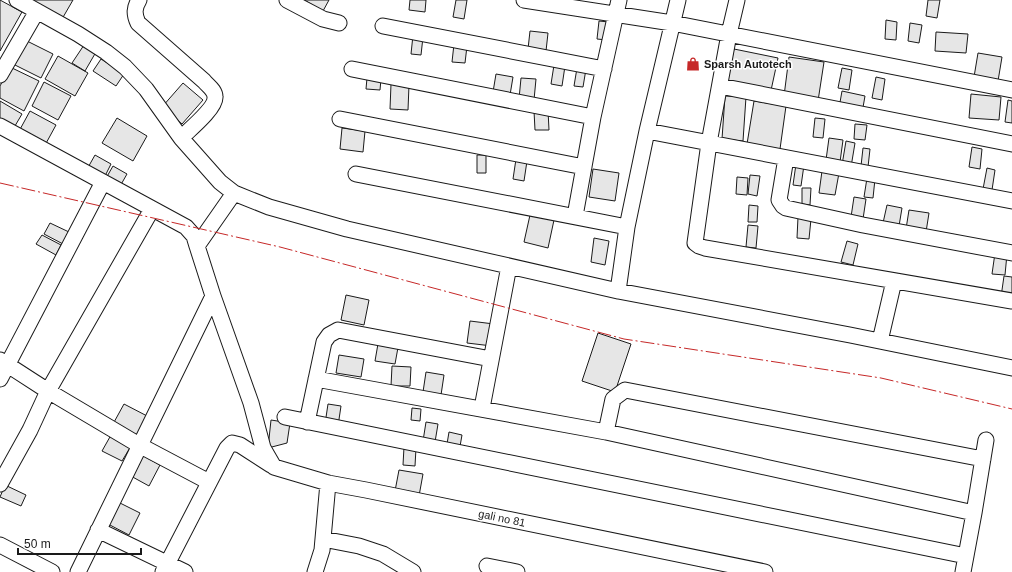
<svg xmlns="http://www.w3.org/2000/svg" width="1012" height="572" font-family="Helvetica,sans-serif">
<style>
.building{fill:#e6e6e6;stroke:#1a1a1a}
.lines{fill:none;stroke-linecap:round;stroke-linejoin:round}
.street-casing{stroke:#1a1a1a;stroke-width:17}
.street{stroke:#fff;stroke-width:15}
.power{stroke:#c62828;stroke-width:1;stroke-dasharray:14 3 2 3;stroke-linecap:butt}
.labels{text-anchor:middle;stroke-width:3;stroke-linejoin:round;paint-order:stroke}
.poi-label{font-size:11px;font-weight:bold;fill:#1a1a1a;stroke:#fff;text-anchor:start}
.street-label{font-size:11px;fill:#1a1a1a;stroke:#fff}
</style>
<rect width="100%" height="100%" fill="#fff"/>
<!-- building -->
<path class="building" d="M0,0L22,12L0,51Z
M32,0H73L62,19Z
M304,0H329L323,11Z
M410,0H426L425,12L409,10Z
M456,0H467L464,19L453,17Z
M928,0H940L937,18L926,16Z
M886,20L897,22L896,40L885,39Z
M599,21L609,22L607,40L597,39Z
M910,23L922,25L919,43L908,41Z
M530,31L548,33L546,51L528,49Z
M936,32L968,34L966,53L935,51Z
M413,35L423,37L421,55L411,54Z
M23,39L53,54L41,78L11,63Z
M454,44L467,46L465,63L452,62Z
M84,45L96,52L85,71L72,63Z
M734,49L778,58L770,95L726,85Z
M978,53L1002,57L998,81L974,77Z
M58,56L88,73L75,96L45,79Z
M789,57L824,62L818,101L784,96Z
M101,59L124,74L116,86L93,71Z
M554,65L565,66L562,86L551,84Z
M10,67L39,81L24,111L0,98V86Z
M577,68L586,69L583,87L574,86Z
M842,68L852,70L849,90L838,88Z
M496,74L513,77L510,95L493,92Z
M876,77L885,79L882,100L872,98Z
M367,78L381,79L380,90L366,89Z
M521,78L536,79L534,100L519,99Z
M44,82L71,96L58,120L32,106Z
M183,83L203,100L182,124L162,107Z
M391,84L409,85L408,110L390,109Z
M842,91L865,96L862,113L839,108Z
M971,94L1001,97L999,120L969,118Z
M725,96L746,97L743,141L722,139Z
M1008,100L1012,101V123L1005,122Z
M0,101L22,114L12,131L0,124Z
M754,101L786,106L780,149L747,144Z
M548,110L549,130H535L534,111Z
M30,111L56,125L44,147L18,133Z
M117,118L147,136L133,161L102,143Z
M815,118L825,119L823,138L813,137Z
M855,124L867,125L865,140L854,139Z
M342,128L365,131L363,152L340,149Z
M829,138L843,140L840,162L826,160Z
M846,141L855,143L851,167L842,165Z
M972,147L982,149L980,169L969,167Z
M863,148L870,149L868,167L861,166Z
M95,155L111,164L103,180L86,171Z
M477,155H486V173H477Z
M516,159L527,161L524,181L513,179Z
M796,164L804,165L801,186L793,185Z
M113,166L127,174L119,188L105,180Z
M987,168L995,170L992,190L983,189Z
M593,169L619,173L615,201L589,197Z
M822,171L839,173L835,195L819,193Z
M750,175L760,176L757,196L748,194Z
M737,177L748,178L747,195L736,194Z
M867,178L875,179L873,198L864,197Z
M802,188H811L810,205L802,204Z
M854,197L866,199L863,219L851,217Z
M749,205L758,206L757,222H748Z
M887,205L902,208L899,226L883,223Z
M909,210L929,213L926,232L906,229Z
M530,215L554,220L548,248L524,242Z
M798,217L811,219L809,239L797,238Z
M50,223L69,232L63,244L44,234Z
M748,225L758,226L756,248L746,247Z
M42,235L61,245L56,255L36,244Z
M594,238L609,241L605,265L591,262Z
M847,241L858,244L853,265L841,262Z
M995,253L1007,254L1005,275L992,274Z
M1004,276L1012,277V299L1001,297Z
M346,295L369,300L364,325L341,320Z
M470,321L494,324L492,346L467,343Z
M598,333L631,344L615,392L582,381Z
M379,338L399,342L395,364L375,361Z
M339,355L364,359L361,377L336,373Z
M392,366L411,367L410,386H391Z
M426,372L444,375L441,395L423,392Z
M124,404L149,417L138,438L113,424Z
M328,404L341,406L338,426L325,424Z
M412,408L421,409L420,421L411,420Z
M271,420L290,423L287,443L268,448Z
M426,422L438,424L435,442L423,441Z
M449,432L462,435L459,452L446,450Z
M111,435L131,446L122,461L102,451Z
M404,447L416,448L415,466L403,465Z
M140,454L160,465L149,486L129,475Z
M399,470L423,474L419,496L395,491Z
M5,485L26,495L21,506L0,497Z
M120,503L140,513L129,535L108,524Z"/>
<g class="lines">
<!-- street casing -->
<g class="street-casing">
<path id="street" d="M17,0L78,34L106,52L125,67L146,89L181,138L220,182L234,193L269,207L347,229L618,291L850,335L1012,368
M139,0C134,8 134,14 138,23L204,81C208,86 215,90 215,97C216,108 189,130 181,138
M287,0L323,19L339,23
M524,0L672,23L1012,90
M737,0L729,34L709,143L695,243L699,246L705,248L1012,301
M383,26L604,69
M352,69L593,117
M0,75L37,11
M720,86L1012,144
M340,119L584,167
M0,126L186,227L194,236L197,246
M647,131L1012,201
M786,158L779,200L783,206L786,208L863,225L1012,253
M356,174L627,227
M234,193L197,246L213,296L251,403L263,448L274,467L328,483
M575,216L593,117L619,0
M618,291L627,227L647,131L678,0
M880,341L894,281
M0,360L48,391L139,445L209,482
M0,379L103,182
M316,379L606,432L974,513L963,572
M482,408L509,266
M285,417L966,556
M307,422L324,342L329,335L338,330L491,359
M606,432L613,399L625,390L983,459
M0,484L30,430L48,391L152,209
M974,513L986,440
M98,530L185,572
M323,539L359,546L383,554L413,572
M0,545L52,572
M487,566L517,572
M78,572L213,296
M163,572L227,448L232,443L240,445L271,465
M315,572L322,550L328,483L366,490L765,572"/>
</g>
<!-- street -->
<use href="#street" class="street"/>
<!-- power -->
<path class="power" d="M0,183L280,247L624,339L881,378L1012,409"/>
</g>
<!-- icons -->
<defs>
<g id="shop-bare" transform="scale(1.08)"><path d="M-5-2.5h2.3a2.7 3.5 0 0 1 5.4 0H5L5.5 6h-11ZM-1.5-2.5h3a1.5 2.3 0 0 0-3 0Z" fill="#c62828" stroke="#fff" stroke-width="2.5" paint-order="stroke"/></g>
</defs>
<g fill-rule="evenodd">
<use href="#shop-bare" x="693" y="64"/>
</g>
<g class="labels">
<!-- poi labels -->
<g class="poi-label">
<text x="704" y="68">Sparsh Autotech</text>
</g>
<!-- street labels -->
<g class="street-label">
<text transform="translate(502 518) rotate(12)" y="4">gali no 81</text>
</g>
</g>
<!-- scale -->
<path d="M18 548v6h123v-6" fill="none" stroke="#1a1a1a" stroke-width="2"/>
<text x="24" y="548" font-size="12" fill="#1a1a1a" stroke="#ffffff" stroke-width="3" paint-order="stroke">50 m</text>
</svg>
